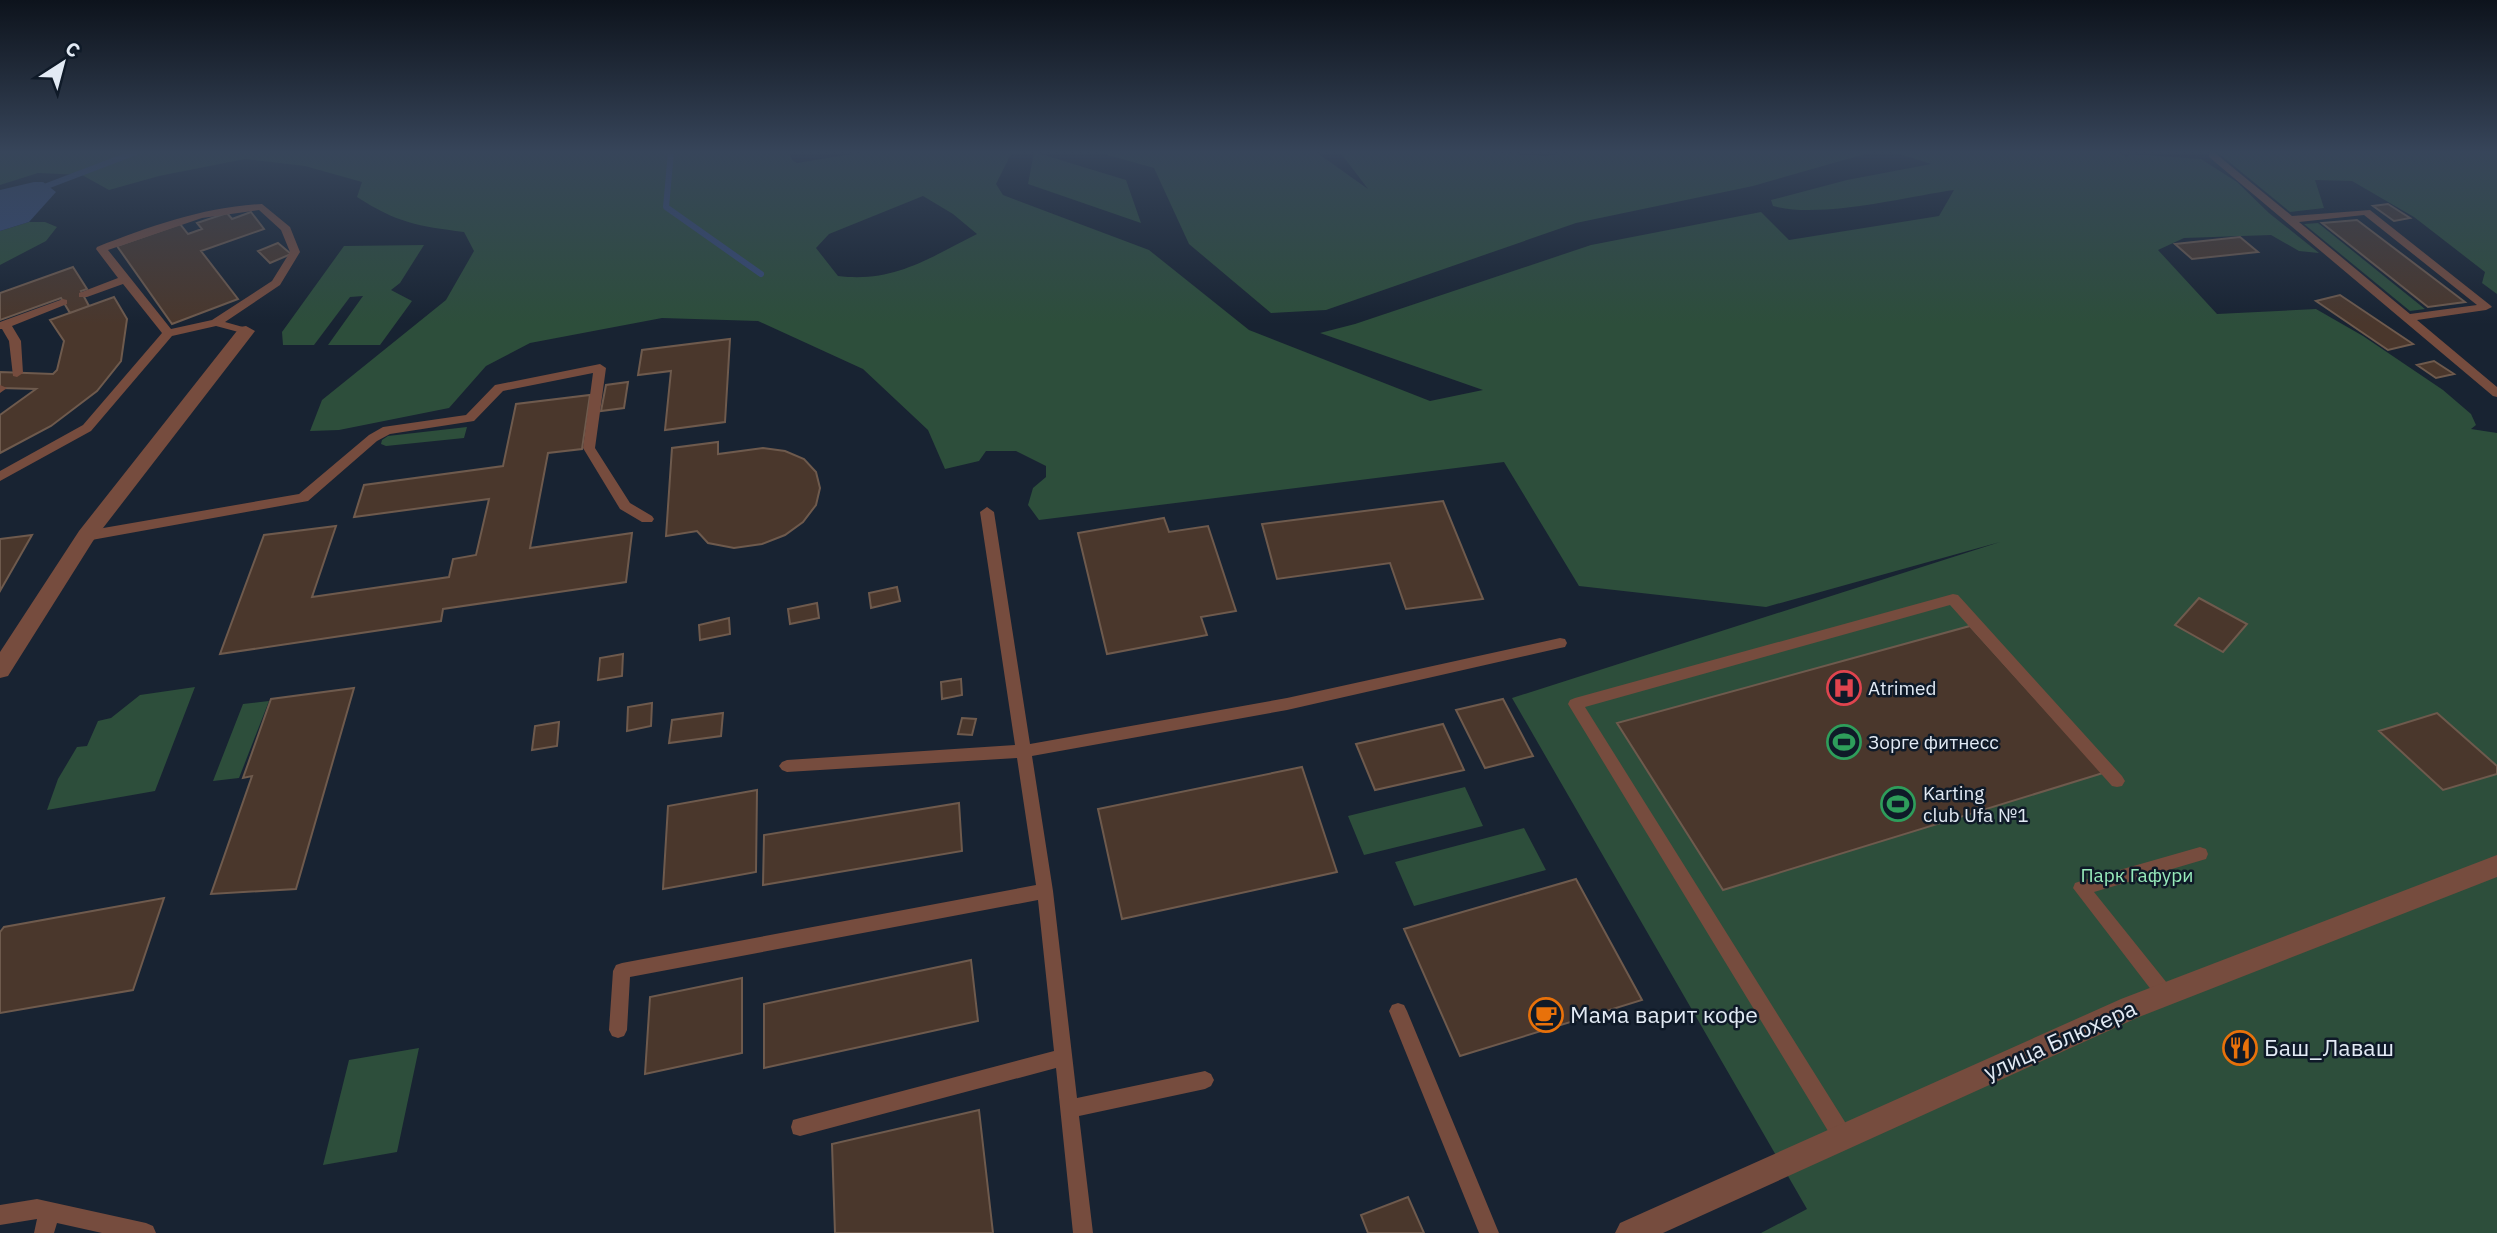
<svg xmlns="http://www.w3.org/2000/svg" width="2497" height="1233" font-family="'IBM Plex Sans',sans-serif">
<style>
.green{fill:#2d4e3b;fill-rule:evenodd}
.water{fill:#364a75}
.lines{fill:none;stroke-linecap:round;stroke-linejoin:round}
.stream{stroke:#364a75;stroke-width:6}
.building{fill:#4a372c;stroke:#6e5a4d;stroke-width:2}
.service{fill:#764c3e;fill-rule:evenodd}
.minor{fill:#764c3e;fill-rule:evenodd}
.labels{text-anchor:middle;stroke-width:5;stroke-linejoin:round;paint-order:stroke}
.poi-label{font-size:19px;fill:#e2eaf4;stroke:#0f1a28;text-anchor:start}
.park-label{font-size:19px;fill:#97ebbb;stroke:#0f1a28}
.near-poi-label{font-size:23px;fill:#e2eaf4;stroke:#0f1a28;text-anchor:start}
.near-street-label{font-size:23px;fill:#e2eaf4;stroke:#0f1a28}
</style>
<rect width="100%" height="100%" fill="#182332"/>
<!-- green -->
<path class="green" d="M0,152H789L792,160L797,163L864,152H1012L996,184L1003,195L1149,250L1249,330L1430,401L1483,390L1320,333L1355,324L1591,245L1761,212L1789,240L1939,216L1954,190C1905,197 1820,219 1773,206L1771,200L1847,180L1931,164L1894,152H2118L2127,157L2130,154L2201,159L2237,182L2269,213L2319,253L2299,251L2271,235L2184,238L2158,250L2217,314L2316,309L2363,336L2443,390L2471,414L2476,425L2471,429L2497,433V1233H1761L1807,1209L1512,698L2000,542L1766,607L1579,586L1504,462L1039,520L1028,505L1033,488L1046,477V466L1016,451H986L979,461L945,469L928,430L863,369L758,321L662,318L530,343L486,366L449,408L339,430L310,431L322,400L446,300L474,251L464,232C418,226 397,223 357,197L362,182L305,166L245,159L159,176L109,190L82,175L38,173L0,185ZM923,196L953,214L977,234C929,258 894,283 838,276L816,248L829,234Z
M1034,152L1126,180L1141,223L1028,184Z
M1097,152H1316L1368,189L1340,152H1485L1546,156L1571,152H1872L1753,186L1576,223L1326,310L1271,313L1189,244L1154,168Z
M2217,152H2497V294L2482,283L2485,272L2414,217L2352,181L2315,180L2324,208L2290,212Z
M29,222H45L57,227L46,241L0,265V231Z
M2318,223L2425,309L2410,311L2304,224Z
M424,245L400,283L391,290L412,301L380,345H328L363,296L350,297L314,345H283L282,332L344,246Z
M467,427L464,438L386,446L381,444L382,440L388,436Z
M195,687L155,791L47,810L58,779L77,747L87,746L98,721L111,718L140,695Z
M269,701L239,778L213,781L243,704Z
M1465,787L1483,826L1364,855L1348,816Z
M1524,828L1546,870L1414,906L1395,862Z
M419,1048L397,1152L323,1165L349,1060Z"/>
<!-- water -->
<path class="water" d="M34,182H43L56,192L29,222L0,231V190Z"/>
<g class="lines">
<!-- stream -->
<path class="stream" d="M671,152L666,207L761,274
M39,189L136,152"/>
</g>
<!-- building -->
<path class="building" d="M2388,204L2410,218L2394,221L2373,206Z
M251,212L264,229L201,251L238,299L172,324L117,246L180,224L188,234L202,229L197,223L227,213L232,219Z
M2357,220L2465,302L2428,307L2322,223Z
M2240,237L2258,252L2192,259L2175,244Z
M278,243L291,254L270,263L258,251Z
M73,267L87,289L81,291L89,306L70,313L61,298L0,320V293Z
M2340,295L2413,344L2388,350L2316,301Z
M114,297L127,319L121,361L97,391L51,426L0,453V415L36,389L0,388V372L53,374L57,370L64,341L50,320Z
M730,339L725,422L665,430L671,371L638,375L642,350Z
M2434,361L2454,374L2436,378L2417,365Z
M628,382L624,408L601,411L606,385Z
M590,395L582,449L548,453L530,548L632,533L626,582L443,609L441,621L220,654L264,535L336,526L312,597L449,577L453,559L476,555L489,499L354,517L364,485L503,466L516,404Z
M718,442V454L763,448L785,451L804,459L816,472L820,488L816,505L803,522L785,535L762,544L734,548L708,543L697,531L666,536L672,448Z
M1443,501L1483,599L1406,609L1390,563L1277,579L1262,524Z
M1164,518L1169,532L1208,526L1236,611L1201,617L1207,635L1107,654L1078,533Z
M32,535L0,591V539Z
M897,587L900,601L871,608L869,593Z
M2199,598L2247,624L2223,652L2175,625Z
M817,603L819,618L790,624L788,609Z
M729,618L730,634L700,640L699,625Z
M1970,626L2103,773L1723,890L1617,723Z
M623,654L622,676L598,680L600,658Z
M961,679L962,695L942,699L941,682Z
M354,688L296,889L211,894L252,776L243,778L271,699Z
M1503,699L1533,756L1485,768L1456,710Z
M652,703L651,726L627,731L628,707Z
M723,713L721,736L669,743L672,720Z
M2437,713L2497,766V774L2443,790L2379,731Z
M962,718L976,719L972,735L958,734Z
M559,722L557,746L532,750L535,726Z
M1443,724L1464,770L1375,790L1356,744Z
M1302,767L1337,872L1122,919L1098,809Z
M757,790L756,872L663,889L668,806Z
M959,803L962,851L763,885L764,835Z
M1576,879L1642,1000L1460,1056L1404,929Z
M164,898L133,990L0,1013V932L4,927Z
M971,960L978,1021L764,1068V1004Z
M742,978V1053L645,1074L650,997Z
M2243,1038L2255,1051L2241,1057L2229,1044Z
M979,1110L993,1233H835L832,1144Z
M1408,1197L1424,1233H1368L1361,1215Z"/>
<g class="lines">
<!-- service -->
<path class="service" d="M2209,153H2215L2292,216L2370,210L2490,305L2492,307L2486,310L2417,320L2497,387V397L2493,396L2209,157ZM2364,215L2477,305L2410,314L2299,222Z
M262,204L290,227L300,252L280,285L225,322L250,329V333L246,334L216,326L172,336L91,431L0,481V471L83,425L162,333L123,284L87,297H79V293L118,278L96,249L97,247C151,226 204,207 262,204ZM259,210L281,230L290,252L272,281L212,320L171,329L108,250L202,218Z
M63,299L67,300V304L12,326L21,341L23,373L17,377L13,376L9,341L2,329H0V322Z
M600,364L606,368L595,448L630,503L652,516L654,519L652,522H642L620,509L583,448L593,373L503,391L474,421L390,434L377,441L308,501L86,541L79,536L86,531L299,494L369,435L383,427L466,415L495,385Z
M0,385L7,388L0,393Z
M987,507L994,512L1030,744L1287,698L1560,638L1565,639L1567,643L1565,647L1560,648L1287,710L1032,756L1053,891L1077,1098L1205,1071L1211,1074L1214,1080L1211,1086L1205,1089L1079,1116L1093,1233H1073L1056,1068L800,1136L793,1134L791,1127L793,1120L800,1118L1054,1051L1038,900L630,977L627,1030L624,1036L618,1038L612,1036L609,1030L613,971L616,965L622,963L1036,885L1017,758L787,772L782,770L779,766L782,762L787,760L1015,745L980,512Z
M1953,594L1958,595L2122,776L2125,781L2122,786L2117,787L2112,786L1950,605L1585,707L1850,1130L1852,1137L1850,1144L1843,1146L1836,1144L1568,704L1570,700L1575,698Z
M2200,847L2206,849L2208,854L2206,859L2094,892L2171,988L2174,994L2171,1000L2165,1002L2159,1000L2073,888L2075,883L2081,881Z
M1398,1003L1404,1005L1407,1011L1499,1233H1479L1389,1011L1392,1005Z
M37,1199L146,1223L153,1226L156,1233H102L57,1223L54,1233H34L37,1219L0,1225V1205Z"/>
<!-- minor -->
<path class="minor" d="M246,326L255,331L252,335L93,541L8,676L0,678V652L79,531L240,327Z
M2497,855V877L2139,1017L1663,1233H1615L1620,1223L2121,999Z"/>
</g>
<!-- sky -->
<linearGradient id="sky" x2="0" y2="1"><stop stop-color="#0d131c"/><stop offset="0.47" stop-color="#37455a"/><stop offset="1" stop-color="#37455a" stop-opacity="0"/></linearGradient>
<rect width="2497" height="324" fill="url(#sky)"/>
<!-- icons -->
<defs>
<g id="hospital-ring" transform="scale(1.75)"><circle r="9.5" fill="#0f1a28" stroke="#e0444e" stroke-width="1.5"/><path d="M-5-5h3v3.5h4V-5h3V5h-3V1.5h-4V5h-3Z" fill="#e0444e"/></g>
<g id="stadium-ring" transform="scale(1.75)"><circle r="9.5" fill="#0f1a28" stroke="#2e9e5b" stroke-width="1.5"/><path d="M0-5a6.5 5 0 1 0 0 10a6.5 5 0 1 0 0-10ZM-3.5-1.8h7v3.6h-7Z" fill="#2e9e5b"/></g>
<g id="cafe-ring" transform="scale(1.75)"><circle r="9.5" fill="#0f1a28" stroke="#e8710a" stroke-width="1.5"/><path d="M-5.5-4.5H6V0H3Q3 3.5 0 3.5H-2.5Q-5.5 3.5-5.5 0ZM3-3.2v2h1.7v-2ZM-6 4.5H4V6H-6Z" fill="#e8710a"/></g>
<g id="restaurant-ring" transform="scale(1.75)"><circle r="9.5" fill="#0f1a28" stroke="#e8710a" stroke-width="1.5"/><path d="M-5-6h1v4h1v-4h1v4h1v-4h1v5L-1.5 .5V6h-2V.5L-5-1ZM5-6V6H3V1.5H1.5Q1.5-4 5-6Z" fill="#e8710a"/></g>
</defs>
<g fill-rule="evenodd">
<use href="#hospital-ring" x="1844" y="688"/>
<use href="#stadium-ring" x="1844" y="742"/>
<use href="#stadium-ring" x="1898" y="804"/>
<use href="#cafe-ring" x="1546" y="1015"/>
<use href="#restaurant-ring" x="2240" y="1048"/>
</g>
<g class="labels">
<!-- poi labels -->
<g class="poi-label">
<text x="1868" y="695">Atrimed</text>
<text x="1868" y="749">Зорге фитнесс</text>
<text x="1923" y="800">Karting<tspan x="1923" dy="22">club Ufa №1</tspan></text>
</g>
<!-- park labels -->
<g class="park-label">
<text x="2137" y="882">Парк Гафури</text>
</g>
<!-- near-poi labels -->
<g class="near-poi-label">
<text x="1570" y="1023">Мама варит кофе</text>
<text x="2264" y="1056">Баш_Лаваш</text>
</g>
<!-- near-street labels -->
<g class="near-street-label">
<text transform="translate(2060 1040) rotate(-24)" y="8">улица Блюхера</text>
</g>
</g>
<!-- north arrow -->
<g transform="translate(63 63) rotate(36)" stroke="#0f1a28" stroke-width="5" paint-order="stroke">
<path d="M0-5L12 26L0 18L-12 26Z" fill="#e2eaf4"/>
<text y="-10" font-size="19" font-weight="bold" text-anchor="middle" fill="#e2eaf4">С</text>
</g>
</svg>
